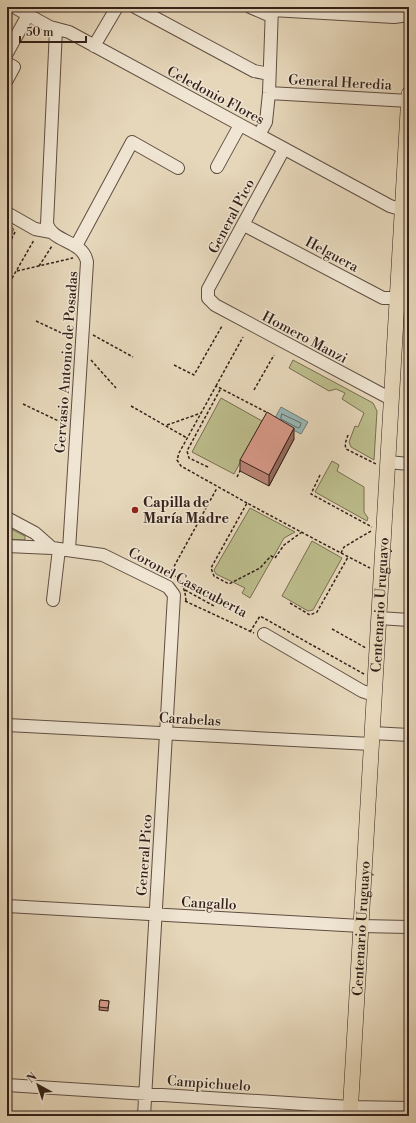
<svg xmlns="http://www.w3.org/2000/svg" width="416" height="1123" font-family="'Libre Bodoni',serif">
<style>
.green{fill:#bcbc8b;stroke:#786e52}
.water{fill:#98b8b7;stroke:#707c78}
.lines{fill:none;stroke-linecap:round;stroke-linejoin:round}
.shore{stroke:#666c68;stroke-width:1}
.minor-casing{stroke:#604e42;stroke-width:14}
.major-casing{stroke:#34211a;stroke-width:16}
.path{stroke:#34211a;stroke-width:1.5;stroke-dasharray:3 2;stroke-linecap:butt}
.minor{stroke:#efe5d2;stroke-width:12}
.major{stroke:#e6d7ba;stroke-width:15}
.wall{fill:#b98475;stroke:#34211a}
.shaded-wall{fill:#966b5f;stroke:#34211a}
.building{fill:#d79988;stroke:#34211a}
.poi-dot{fill:#8f2418;stroke:#efe5d2;stroke-width:1.5}
.labels{text-anchor:middle;stroke-width:3;stroke-linejoin:round;paint-order:stroke}
.street-label{font-size:14px;fill:#34211a;stroke:#efe5d2}
.poi-label{font-size:14px;font-weight:bold;fill:#34211a;stroke:#efe5d2;text-anchor:start}
</style>
<rect width="100%" height="100%" fill="#e6d7ba"/>
<filter id="stains"><feTurbulence type="fractalNoise" baseFrequency=".005" numOctaves="4"/><feColorMatrix values="0 0 0 0 .2 0 0 0 0 .09 0 0 0 0 .02 0 0 0 .5 -.17"/></filter>
<radialGradient id="worn" r=".72"><stop offset=".6" stop-color="#630" stop-opacity="0"/><stop offset="1" stop-color="#630" stop-opacity=".3"/></radialGradient>
<!-- green -->
<path class="green" d="M7,225L14,229L7,242Z
M293,360L373,403L377,411L374,460L351,447L349,442L355,426L358,427L364,413L342,399L345,393L336,389L329,391L289,368Z
M221,398L262,421L234,474L192,452Z
M332,461L339,465L337,471L364,487V512L368,518L367,521L315,492Z
M250,508L295,532L284,538L250,598L242,593L245,588L216,574L214,570Z
M7,527L25,536V540L7,539Z
M312,541L342,558L313,610L308,611L282,596Z"/>
<!-- water -->
<path class="water" d="M281,407L308,422L301,434L274,420Z"/>
<g class="lines">
<!-- shore -->
<path class="shore" d="M282,414L301,423L300,427L298,428L281,419Z"/>
<!-- minor casing -->
<g class="minor-casing">
<path id="minor" d="M14,7L50,27L69,32L390,206L403,210
M135,7L254,71L269,74
M250,7L271,16
M272,10L394,17L409,15
M56,29L47,224C53,243 83,240 87,262L69,550
M94,46L117,7
M7,53L28,15
M7,63L14,67L7,80
M269,93L409,101
M259,135L266,122L269,93L272,7
M284,149L208,289V298L215,305L391,399
M217,167L240,125
M7,213L35,229L51,232
M244,225L383,298H396L409,294
M76,246L132,142L178,168
M388,462L409,464
M7,518L35,533L52,548L103,555L168,587L174,595L144,1116
M7,546L52,548
M53,600L59,549
M379,618L409,620
M264,634L362,691L374,695
M7,725L371,744
M372,733L409,735
M7,906L361,926L409,927
M7,1085L350,1107L409,1108"/>
</g>
<!-- major casing -->
<g class="major-casing">
<g id="major">
<path id="s1" d="M350,1116L409,94"/>
</g>
</g>
<!-- path -->
<path class="path" d="M7,114L11,107
M7,248L16,230
M39,266L52,246
M17,271L73,258
M7,287L34,240
M36,321L66,335
M93,335L133,357
M91,360L116,388
M174,365L194,375L222,326
M216,386L243,337
M254,390L274,355
M23,404L67,425
M131,406L187,438
M167,425L201,413
M348,435L345,444L346,449L376,464
M208,467L189,458L187,451L221,388
M320,475L311,494L372,527
M237,477L241,469
M247,503L181,466L177,460L179,453L216,386L268,413
M302,532L284,545L275,558L271,556L260,568L229,584L214,576L211,568L247,503C288,525 329,547 370,568
M341,553L344,547L371,531
M185,590L214,606
M185,601L254,633
M186,601C185,587 181,581 171,572L217,488
M290,603L310,615L317,612L348,557
M332,629L366,648
M250,632L260,616L364,674"/>
<!-- minor -->
<use href="#minor" class="minor"/>
<!-- major -->
<use href="#major" class="major"/>
</g>
<!-- wall -->
<path class="wall" d="M294,439L269,486L240,471V460Z
M100,1000L109,1001L108,1011L99,1010Z"/>
<!-- shaded-wall -->
<path class="shaded-wall" d="M10,17V26L7,31V22Z
M294,428V439L269,486V475Z"/>
<!-- building -->
<path class="building" d="M7,16L10,17L7,22Z
M267,412L294,428L269,475L240,460Z
M100,1000L109,1001L108,1008L99,1007Z"/>
<!-- markers -->
<circle class="poi-dot" cx="135" cy="510" r="4"/>
<g class="labels">
<!-- street labels -->
<g class="street-label">
<text transform="translate(340 82) rotate(3)" y="5">General Heredia</text>
<text transform="translate(216 95) rotate(28)" y="5">Celedonio Flores</text>
<text transform="translate(231 216) rotate(-62)" y="5">General Pico</text>
<text transform="translate(332 254) rotate(28)" y="5">Helguera</text>
<text transform="translate(305 337) rotate(28)" y="5">Homero Manzi</text>
<text transform="translate(66 362) rotate(-86)" y="5">Gervasio Antonio de Posadas</text>
<text transform="translate(188 582) rotate(28)" y="5">Coronel Casacuberta</text>
<text dy="5" stroke="none"><textPath href="#s1" startOffset="512">Centenario Uruguayo</textPath></text>
<text transform="translate(190 719) rotate(3)" y="5">Carabelas</text>
<text transform="translate(144 855) rotate(-86)" y="5">General Pico</text>
<text transform="translate(209 903) rotate(3)" y="5">Cangallo</text>
<text dy="5" stroke="none"><textPath href="#s1" startOffset="188">Centenario Uruguayo</textPath></text>
<text transform="translate(209 1083) rotate(4)" y="5">Campichuelo</text>
</g>
<!-- poi labels -->
<g class="poi-label">
<text x="143" y="507">Capilla de<tspan x="143" dy="16">María Madre</tspan></text>
</g>
</g>
<!-- margin -->
<rect width="416" height="1123" fill="none" stroke="#e6d7ba" stroke-width="24"/>
<rect x="8" y="8" width="400" height="1107" fill="none" stroke="#34211a" stroke-width="2"/>
<rect x="12" y="12" width="392" height="1099" fill="none" stroke="#34211a"/>
<!-- north arrow -->
<g transform="translate(38 1085) rotate(320)" stroke="#efe5d2" stroke-width="3" paint-order="stroke">
<path d="M0-3L7 15L0 10L-7 15Z" fill="#34211a"/>
<text y="-6" font-size="11" font-weight="bold" text-anchor="middle" fill="#34211a">N</text>
</g>
<!-- scale -->
<path d="M20 36v6h66v-6" fill="none" stroke="#34211a" stroke-width="2"/>
<text x="26" y="36" font-size="12" fill="#34211a" stroke="#efe5d2" stroke-width="3" paint-order="stroke">50 m</text>
<rect width="100%" height="100%" filter="url(#stains)"/>
<rect width="100%" height="100%" fill="url(#worn)"/>
</svg>
